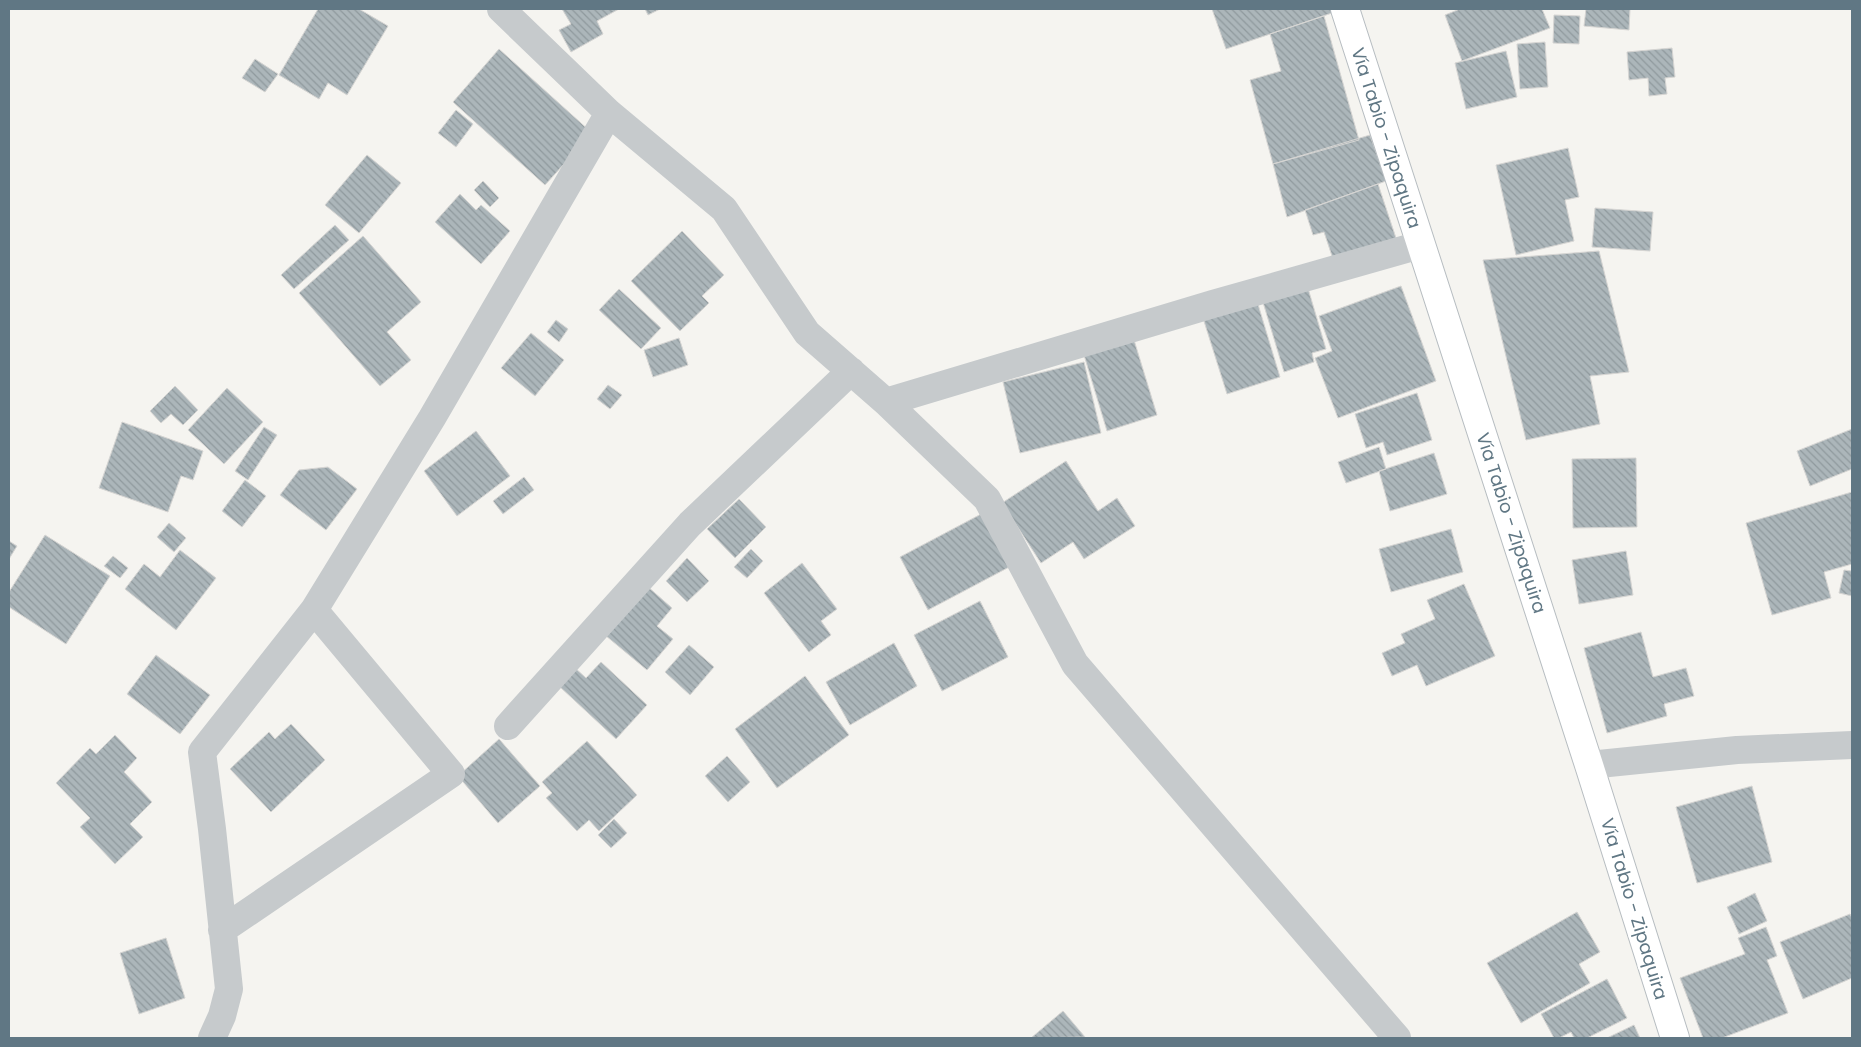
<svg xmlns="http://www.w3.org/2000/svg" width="1861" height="1047" font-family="Poppins,sans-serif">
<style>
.building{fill:url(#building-back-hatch);stroke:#d6d5d3}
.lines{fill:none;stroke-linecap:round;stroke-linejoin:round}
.secondary-casing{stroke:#b7bdc1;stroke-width:30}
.street{stroke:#c6cacc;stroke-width:28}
.secondary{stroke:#fff;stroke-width:28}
.labels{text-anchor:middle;stroke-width:5;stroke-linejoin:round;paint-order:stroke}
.street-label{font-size:18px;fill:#607784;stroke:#fff}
</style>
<defs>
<pattern id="building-back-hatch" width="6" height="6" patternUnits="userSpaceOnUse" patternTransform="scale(1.25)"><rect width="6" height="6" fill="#acb6ba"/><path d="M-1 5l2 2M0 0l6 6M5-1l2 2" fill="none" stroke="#8f999d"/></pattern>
</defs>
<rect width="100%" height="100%" fill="#f5f4f0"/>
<!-- building -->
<path class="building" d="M318,9H359L388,26L347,95L328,83L319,99L279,75Z
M562,9H619L597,21L603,34L571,52L559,30L571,24Z
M645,9H660L648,15Z
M1212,9H1331L1332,13L1226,49Z
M1460,9H1542L1550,28L1462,61L1445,15Z
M1576,9H1630L1629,30L1584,26L1586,9Z
M1554,15L1580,16L1579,44L1553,43Z
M1324,16L1359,140L1273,164L1250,80L1281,71L1270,34Z
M1545,42L1548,87L1520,89L1517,44Z
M1672,48L1675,77L1665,78L1667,94L1649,96L1648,78L1629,80L1627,52Z
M499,49L592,133L545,185L453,102Z
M1506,51L1517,97L1466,109L1455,63Z
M255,59L278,74L265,92L242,78Z
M456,110L473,124L456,147L438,133Z
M1370,135L1386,181L1287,217L1273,164Z
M1568,148L1579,197L1565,200L1574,241L1516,255L1496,165Z
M367,155L401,183L359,233L325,205Z
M483,181L499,198L490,207L474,190Z
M1378,184L1396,238L1333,259L1324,232L1313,235L1305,210Z
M460,194L476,210L481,205L510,231L481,264L435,222Z
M1595,208L1653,212L1650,251L1592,247Z
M335,225L349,240L294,289L281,275Z
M682,231L724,275L702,296L709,303L680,331L631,281Z
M363,236L421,302L387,332L411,360L380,386L299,293Z
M1599,251L1629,372L1590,376L1600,424L1526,440L1483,260Z
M1307,285L1326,349L1312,353L1314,362L1284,372L1262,299Z
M1401,286L1436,381L1338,418L1315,358L1332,351L1319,316Z
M619,289L661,328L641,349L599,310Z
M1257,301L1280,377L1227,394L1203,318Z
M556,320L568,329L559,342L547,332Z
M531,333L564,360L535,396L501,368Z
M679,338L688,365L653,377L644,350Z
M1134,340L1157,415L1107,431L1084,355Z
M1084,362L1101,433L1020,453L1003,382Z
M608,385L622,395L610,409L597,399Z
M175,386L198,410L183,425L171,414L161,423L150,411Z
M227,388L263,422L224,464L188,430Z
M1417,393L1432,440L1387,455L1383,442L1366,448L1355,414Z
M122,422L203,451L193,480L181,476L168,512L99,488Z
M264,427L277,435L248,480L235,471Z
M1852,429V469L1810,486L1797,451Z
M476,431L510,476L457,516L424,471Z
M1379,447L1386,469L1346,483L1338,462Z
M1434,453L1447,494L1390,511L1379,471Z
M1636,458L1637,527L1573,528L1572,459Z
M1066,461L1098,511L1117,498L1135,526L1084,559L1073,542L1041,563L1002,503Z
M328,467L357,489L326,530L280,495L299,470Z
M524,477L534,490L503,514L493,501Z
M245,480L266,496L242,527L222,511Z
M1852,492V564L1824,572L1831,598L1772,615L1746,523Z
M739,499L766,527L735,558L707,529Z
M985,512L1013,565L928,610L900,557Z
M169,523L186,538L174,552L157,537Z
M1451,529L1463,572L1391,592L1379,549Z
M45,535L110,576L66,644L9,607V592Z
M9,541L17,546L9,559Z
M751,549L763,561L747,578L734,567Z
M180,550L216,578L176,630L125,589L144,564L160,577Z
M1626,551L1633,595L1579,604L1572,560Z
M113,556L128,568L120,578L104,566Z
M687,558L709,581L687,602L666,581Z
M802,563L837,609L821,621L831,635L809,652L764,593Z
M1844,570L1852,571V596L1839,593Z
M1464,584L1495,656L1426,686L1417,665L1392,676L1382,653L1405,643L1401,634L1435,619L1427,600Z
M647,586L672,608L657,626L673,639L647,670L605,635Z
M980,601L1008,657L942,691L914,635Z
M1641,632L1653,677L1686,668L1694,696L1664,704L1667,716L1607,733L1584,648Z
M894,643L917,686L850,725L826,682Z
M689,645L714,667L690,695L665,672Z
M156,655L210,695L180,734L127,694Z
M601,662L647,705L616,739L558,685L574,667L586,678Z
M805,676L849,735L777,788L735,729Z
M291,724L325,760L271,812L230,769L269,732L275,739Z
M115,735L137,758L124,772L152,802L130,824L143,837L115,864L80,827L90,818L56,783L90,748L96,754Z
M499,739L540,786L498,823L458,776Z
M587,741L637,795L599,831L589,820L577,831L546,798L552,793L542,782Z
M727,756L750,782L728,802L705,776Z
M1752,786L1772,862L1697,883L1676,807Z
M614,819L627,833L611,848L598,835Z
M1755,893L1767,921L1739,934L1727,907Z
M1577,912L1600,952L1579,964L1590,983L1521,1023L1487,963Z
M1850,914L1852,918V978L1803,999L1780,942Z
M1766,927L1777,956L1767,960L1788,1013L1722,1038H1703L1680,978L1745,954L1738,938Z
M166,938L185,998L139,1014L120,953Z
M1607,979L1627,1018L1587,1038H1574L1571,1032L1559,1038H1554L1541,1014Z
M1063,1011L1085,1037L1031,1038Z
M1634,1025L1640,1038H1607Z"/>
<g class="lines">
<!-- secondary casing -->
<g class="secondary-casing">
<path id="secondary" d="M1345,9L1589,765L1675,1038"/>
</g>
<!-- street -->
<path class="street" d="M501,9L609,113L724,209L807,333L886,402L987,499L1075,664L1397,1038
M886,402L1213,304L1420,245
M508,726L690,524L851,371
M1589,765L1737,750L1852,745
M222,930L451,774L314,610
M212,1038L222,1016L229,989L212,829L202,752L314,610L432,418L609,113"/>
<!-- secondary -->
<use href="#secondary" class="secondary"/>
</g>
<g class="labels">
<!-- street labels -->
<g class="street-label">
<text transform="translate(1386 138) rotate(72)" y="6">Vía Tabio - Zipaquira</text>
<text transform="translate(1511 523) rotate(72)" y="6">Vía Tabio - Zipaquira</text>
<text transform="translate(1634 909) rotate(73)" y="6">Vía Tabio - Zipaquira</text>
</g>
</g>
<!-- border -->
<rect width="1861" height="1047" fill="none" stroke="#607784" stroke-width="20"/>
</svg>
